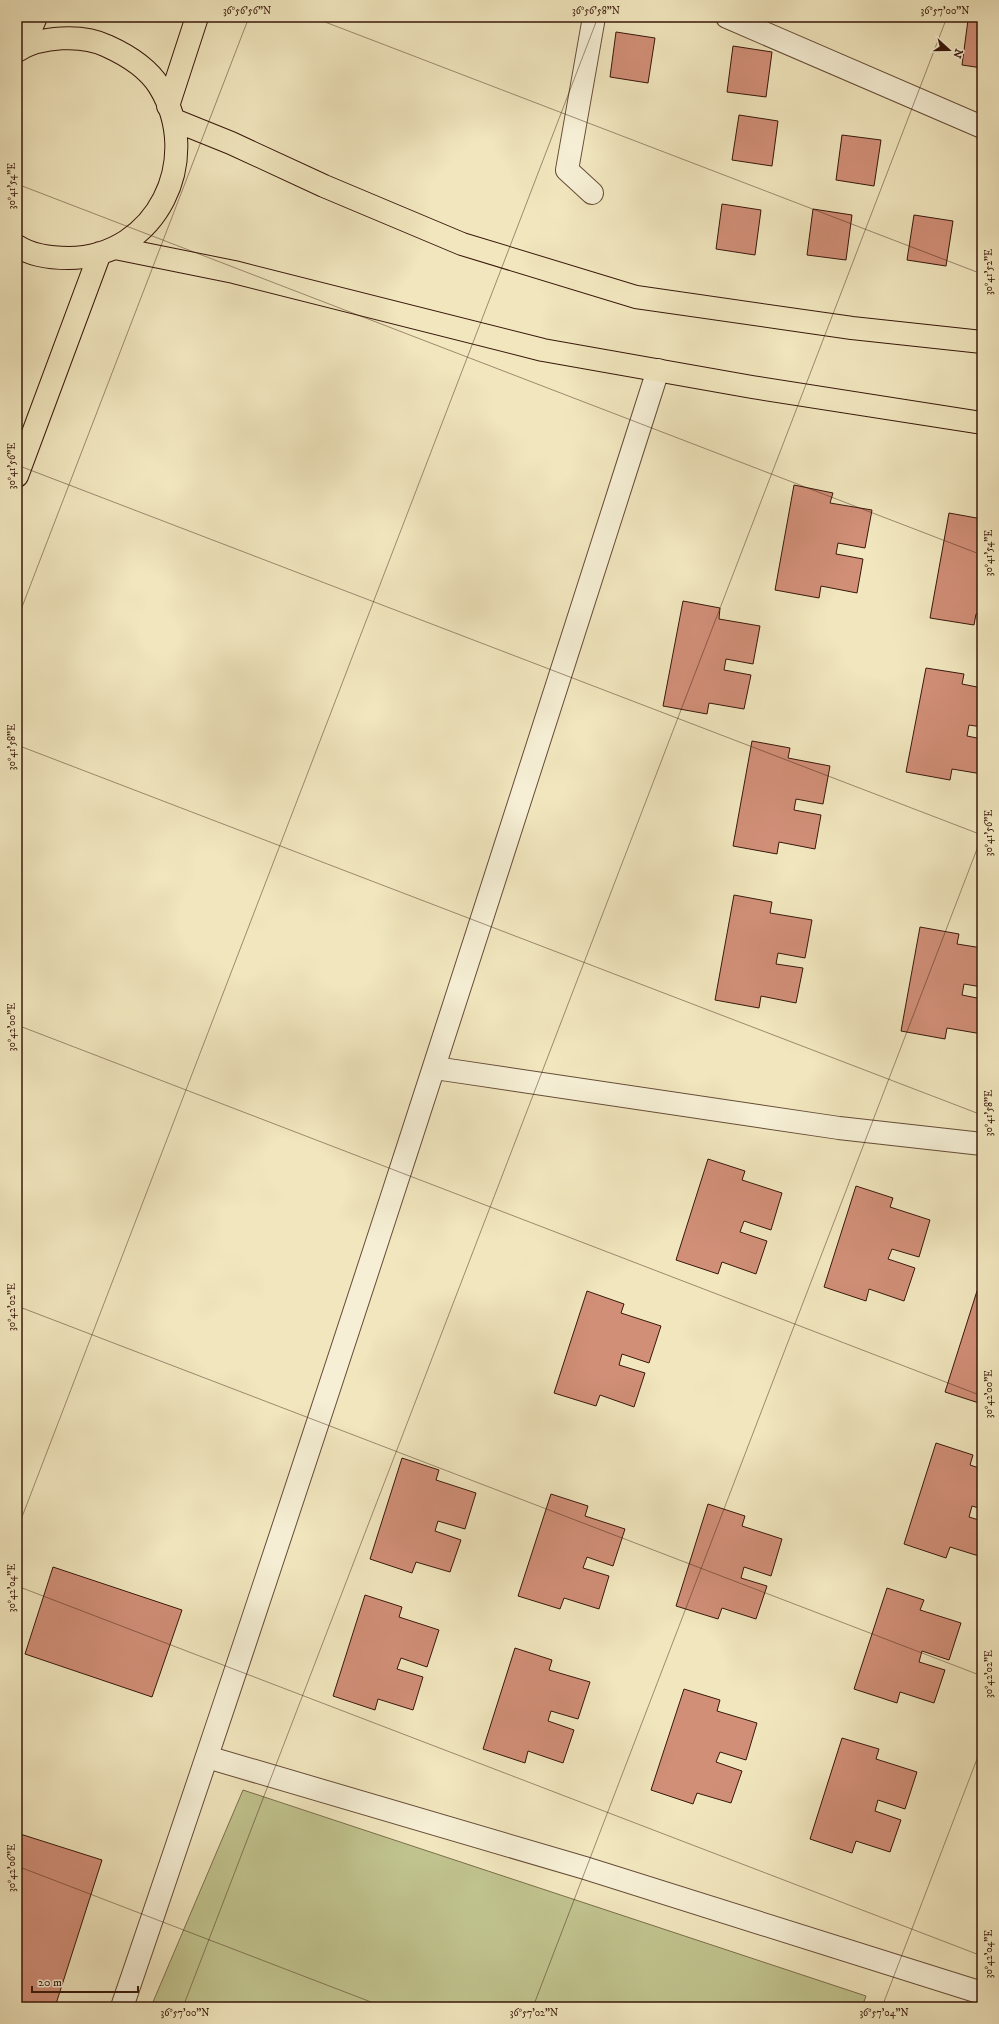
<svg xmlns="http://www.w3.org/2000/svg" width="999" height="2024" font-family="'IM FELL DW Pica',serif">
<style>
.green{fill:#c0c38e;stroke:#7c6e4c}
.building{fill:#d18f78;stroke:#38180a}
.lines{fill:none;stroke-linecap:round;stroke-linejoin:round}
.minor-casing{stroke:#664c37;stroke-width:24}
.major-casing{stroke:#38180a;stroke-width:24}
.minor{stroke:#f6efd5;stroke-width:22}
.major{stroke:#f1e6be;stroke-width:22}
.ticks{fill:none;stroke:#38180a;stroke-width:1;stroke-opacity:0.45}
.neatline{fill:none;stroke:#38180a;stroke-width:1.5}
.ticks-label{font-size:10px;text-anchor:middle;fill:#38180a}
</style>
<rect width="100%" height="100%" fill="#f1e6be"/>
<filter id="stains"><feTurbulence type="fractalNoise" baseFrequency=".005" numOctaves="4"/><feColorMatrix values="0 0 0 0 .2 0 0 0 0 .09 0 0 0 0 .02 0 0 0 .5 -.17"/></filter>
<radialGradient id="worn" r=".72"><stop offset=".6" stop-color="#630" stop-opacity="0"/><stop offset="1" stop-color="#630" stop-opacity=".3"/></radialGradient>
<!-- green -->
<path class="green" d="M243,1790L866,1996L862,2007H155L153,2002Z"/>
<!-- building -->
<path class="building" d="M968,20L982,22V68L962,65Z
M616,32L655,38L648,83L610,77Z
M733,46L772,52L766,97L727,92Z
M739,115L778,121L772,166L732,160Z
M842,135L881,140L874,186L836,180Z
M722,204L761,210L755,255L716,249Z
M813,209L852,215L846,260L807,255Z
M914,215L953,221L946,266L907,260Z
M794,485L833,493L830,503L872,510L865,548L838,543L836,554L863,559L857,593L821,586L819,598L775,590Z
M949,513L982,519V615L976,614L974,625L930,618Z
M683,601L720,608L719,619L760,626L753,664L726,659L724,670L751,675L744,709L709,703L707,714L663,706Z
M926,668L964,674L962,684L982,688V727L969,725L967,736L982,739V774L952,769L950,780L906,772Z
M752,741L790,748L788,758L830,766L823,804L796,799L794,810L821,815L815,849L779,842L777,854L733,846Z
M734,895L772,902L770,913L812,920L805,958L778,953L776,964L803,968L796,1003L761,996L759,1008L715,1000Z
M920,927L959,934L957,944L982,948V987L964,984L962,995L982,999V1034L947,1028L945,1039L901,1031Z
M708,1159L745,1171L742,1180L782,1193L771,1230L744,1221L740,1232L767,1241L756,1274L722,1262L718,1274L676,1260Z
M856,1186L893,1198L890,1207L930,1220L919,1257L892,1249L888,1259L915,1268L904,1301L869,1289L866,1301L824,1287Z
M587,1291L624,1304L621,1313L661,1326L649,1363L622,1354L619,1365L645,1373L634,1407L600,1395L596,1406L554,1393Z
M977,1291L982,1292V1404L945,1392Z
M936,1443L973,1455L970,1465L982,1469V1509L972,1506L969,1517L982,1521V1557L950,1547L946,1558L904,1544Z
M402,1458L439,1470L436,1480L476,1493L465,1529L438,1521L435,1531L461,1540L450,1572L416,1562L412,1573L370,1559Z
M551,1494L588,1506L585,1516L625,1529L613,1566L587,1557L583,1568L609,1576L599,1609L564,1598L560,1609L518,1596Z
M708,1504L745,1516L742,1526L782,1539L771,1576L744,1567L741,1578L767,1586L756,1619L722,1608L718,1619L676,1606Z
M53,1567L182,1610L152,1697L25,1654Z
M887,1588L924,1600L920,1610L961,1623L949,1660L922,1651L919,1662L945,1670L934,1703L900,1692L897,1703L854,1689Z
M365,1595L402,1607L399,1617L439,1630L427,1667L401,1658L397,1669L423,1677L413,1710L378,1699L375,1710L333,1696Z
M515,1648L552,1660L549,1670L590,1682L578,1719L551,1711L548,1721L574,1730L563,1763L528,1751L525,1763L483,1749Z
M684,1689L720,1700L717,1711L757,1723L746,1760L720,1752L716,1762L742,1771L731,1803L697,1793L693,1804L651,1790Z
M842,1738L879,1749L876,1759L917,1772L905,1809L878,1800L875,1811L901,1820L890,1852L856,1841L852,1853L810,1839Z
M17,1833L102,1860L55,2007H17Z"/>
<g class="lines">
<!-- minor casing -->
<g class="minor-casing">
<path id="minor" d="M727,17L982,127
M592,193L567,170L594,17
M435,1068L839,1128L982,1144
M207,1757L585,1868L982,1993
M122,2007C308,1463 483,917 658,370"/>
</g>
<!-- major casing -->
<g class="major-casing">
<path id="major" d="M23,47L36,17
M17,51C40,36 83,34 107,46C127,55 147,67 159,86C204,159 157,257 69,258C52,258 32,256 17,246
M168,106L197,17
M174,120L231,143L324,186L462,244L636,297L852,328L982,342
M115,248L234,272L543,350L752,387L982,423
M17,476L100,253"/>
</g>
<!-- minor -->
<use href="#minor" class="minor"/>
<!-- major -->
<use href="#major" class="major"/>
</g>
<!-- ticks -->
<path class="ticks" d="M312,17L982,274M17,184L982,555M17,465L982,835M17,620L249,17M17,745L982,1115M17,1025L982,1396M17,1306L982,1676M17,1530L598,17M17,1586L982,1956M17,1866L384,2007M183,2007L947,17M533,2007L982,836M882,2007L982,1746"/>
<!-- margin -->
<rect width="999" height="2024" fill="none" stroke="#f1e6be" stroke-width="44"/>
<!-- north arrow -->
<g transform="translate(949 50) rotate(111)" stroke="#f6efd5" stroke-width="3" paint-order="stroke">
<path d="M0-3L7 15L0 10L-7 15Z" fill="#38180a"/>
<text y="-6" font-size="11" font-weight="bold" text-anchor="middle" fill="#38180a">N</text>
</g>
<!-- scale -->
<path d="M32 1986v6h106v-6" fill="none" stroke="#38180a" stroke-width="2"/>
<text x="38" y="1986" font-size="12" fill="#38180a" stroke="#f6efd5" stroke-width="3" paint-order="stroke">20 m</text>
<rect x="22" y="22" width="955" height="1980" class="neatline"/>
<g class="ticks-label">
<text x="247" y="14">36°56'56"N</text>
<text x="596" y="14">36°56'58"N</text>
<text x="945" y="14">36°57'00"N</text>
<text transform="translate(11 186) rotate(-90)" y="4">30°41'54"E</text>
<text transform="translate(988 272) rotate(-90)" y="4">30°41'52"E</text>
<text transform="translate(11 466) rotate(-90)" y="4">30°41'56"E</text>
<text transform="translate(988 553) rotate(-90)" y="4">30°41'54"E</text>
<text transform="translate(11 747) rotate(-90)" y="4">30°41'58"E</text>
<text transform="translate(988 833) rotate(-90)" y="4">30°41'56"E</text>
<text transform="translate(11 1027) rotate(-90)" y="4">30°42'00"E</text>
<text transform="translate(988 1113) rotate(-90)" y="4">30°41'58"E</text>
<text transform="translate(11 1307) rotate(-90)" y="4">30°42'02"E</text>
<text transform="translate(988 1394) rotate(-90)" y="4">30°42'00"E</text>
<text transform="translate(11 1588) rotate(-90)" y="4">30°42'04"E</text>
<text transform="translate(988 1674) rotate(-90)" y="4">30°42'02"E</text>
<text transform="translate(11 1868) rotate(-90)" y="4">30°42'06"E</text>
<text transform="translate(988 1954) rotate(-90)" y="4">30°42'04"E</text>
<text x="185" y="2016">36°57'00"N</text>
<text x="534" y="2016">36°57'02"N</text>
<text x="884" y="2016">36°57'04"N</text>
</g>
<rect width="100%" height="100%" filter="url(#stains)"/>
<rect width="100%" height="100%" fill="url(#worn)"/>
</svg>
